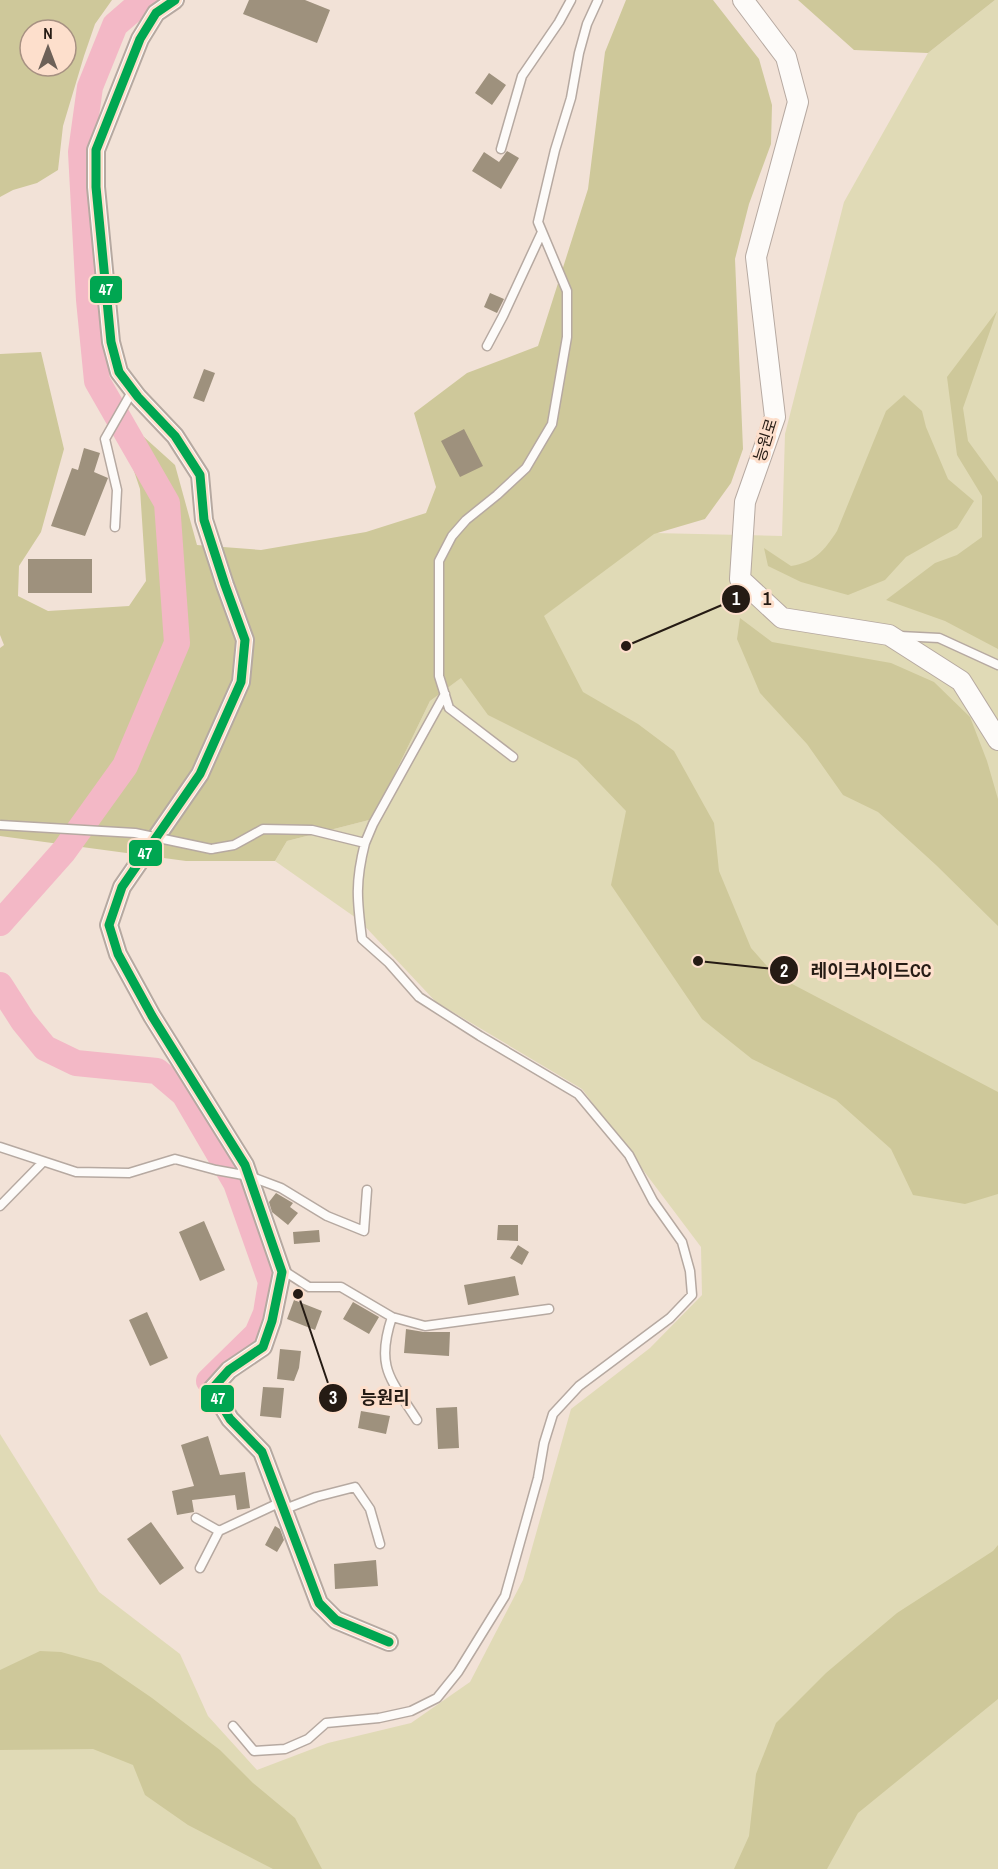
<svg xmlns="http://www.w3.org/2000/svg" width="998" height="1869" font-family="'Archivo Narrow','Noto Sans KR',sans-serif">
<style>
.green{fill:#e0dab6}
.forest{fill:#cec89a;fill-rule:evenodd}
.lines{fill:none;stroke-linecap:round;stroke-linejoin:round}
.river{stroke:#f3b8c6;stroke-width:26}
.building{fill:#9e917d}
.service-casing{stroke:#b6a9a1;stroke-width:11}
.minor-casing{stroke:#b6a9a1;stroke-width:20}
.tertiary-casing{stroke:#b6a9a1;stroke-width:22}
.service{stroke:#fdfbf9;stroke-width:8}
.minor{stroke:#fdfbf9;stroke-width:16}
.tertiary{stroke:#fdfbf9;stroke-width:20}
.service-bridge-casing{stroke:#b6a9a1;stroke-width:11;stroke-linecap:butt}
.service-bridge{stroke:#fdfbf9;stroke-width:8}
.bus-1-casing{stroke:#fddfcc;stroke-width:14}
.bus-1{stroke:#00a651;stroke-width:9}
.labels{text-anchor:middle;stroke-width:6;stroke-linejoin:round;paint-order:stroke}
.street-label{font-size:16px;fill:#251b14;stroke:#fddfcc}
.leader{fill:none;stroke:#251b14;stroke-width:2}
.callout-dot{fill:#251b14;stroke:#fddfcc;stroke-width:2}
.mark-label{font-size:18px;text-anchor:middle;font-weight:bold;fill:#fff}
.callout-label{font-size:18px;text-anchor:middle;font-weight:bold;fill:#251b14;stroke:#fddfcc;stroke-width:6;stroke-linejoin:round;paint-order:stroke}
.line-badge{stroke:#fddfcc;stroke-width:2}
.badge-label{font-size:16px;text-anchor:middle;font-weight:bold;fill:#fff}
</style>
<rect width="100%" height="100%" fill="#f2e2d7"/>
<!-- green -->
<path class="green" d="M995,0H998V1869H0V1434L99,1592L180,1654L208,1716L257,1770L328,1743L411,1723L470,1682L523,1580L571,1409L650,1348L702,1295L701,1247L582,1089L436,1002L359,920L275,861L287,841L373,819L430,701L654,533L782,536L785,434L844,202L928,53Z"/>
<!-- forest -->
<path class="forest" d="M0,0H112L95,24L84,56L63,126L58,170L37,183L13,190L0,197ZM30,30H66V66H30Z
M626,0H713L759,59L772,105L771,144L749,204L735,259L743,449L731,483L705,519L654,534L544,616L583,692L638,724L674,751L714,823L719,871L751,948L775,975L998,1092V1194L965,1204L913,1195L891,1149L836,1100L752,1059L702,1019L611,885L626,811L577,760L488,715L461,678L430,701L373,819L287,841L275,861H186L0,836V648L4,645L0,635V354L41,352L64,449L41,532L19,566L18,596L48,611L129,606L146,581L140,489L127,450L144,437L175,465L197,545L261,550L366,532L426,513L436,487L414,413L467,373L538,346L588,189L605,52Z
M798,0H995L928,53L854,50Z
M997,311L963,408L968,441L998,482V649L945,621L886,600L935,563L957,555L982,537V496L957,455L947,377Z
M904,395L922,411L926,427L948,479L974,501L957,528L906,557L885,580L848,595L801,582L768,566L764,548L791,566C815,562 824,551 837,531L886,411Z
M740,618L772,642L891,663L934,682L970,717L987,761L998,799V926L936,865L878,812L843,795L807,744L760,693L737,639Z
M998,1545V1699L858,1813L827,1869H734L749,1836L756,1774L776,1723L826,1673L897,1613L993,1551Z
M40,1651L61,1652L101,1663L152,1698L220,1750L253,1783L295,1818L322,1869H273L188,1825L145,1795L133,1765L93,1749L0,1750V1670Z"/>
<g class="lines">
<!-- river -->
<path class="river" d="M0,923L64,851L125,766L177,643L167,503L97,381L89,300L81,152L90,87L115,25L144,0
M0,985L23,1021L45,1048L76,1063L157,1071L184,1094L236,1183L271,1282L266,1313L257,1334L209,1381"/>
</g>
<!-- building -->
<path class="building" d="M249,0H305L330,10L317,43L243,14Z
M489,73L506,85L492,105L475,93Z
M507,151L519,158L501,189L472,171L484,152L499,162Z
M490,293L504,299L497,313L484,307Z
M204,369L215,373L204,402L193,398Z
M464,429L483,466L460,477L441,441Z
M84,448L100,453L94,472L108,478L85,536L51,526L72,468L78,470Z
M28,559H92V593H28Z
M276,1193L293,1203L290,1207L298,1213L288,1225L272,1212L269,1202Z
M204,1221L225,1270L200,1281L179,1232Z
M498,1225H518V1241L497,1240Z
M319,1230L320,1242L294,1244L293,1232Z
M518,1245L529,1252L522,1265L510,1258Z
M515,1276L519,1295L468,1305L464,1285Z
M294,1300L322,1311L315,1330L287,1319Z
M353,1302L379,1317L369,1334L343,1319Z
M147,1312L168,1358L150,1366L129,1320Z
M406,1329L424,1332H450L449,1356L404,1353Z
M280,1349L301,1351L299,1368L294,1381L277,1379Z
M263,1387L284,1388L281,1418L260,1416Z
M457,1407L459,1448L438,1449L436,1408Z
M361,1411L390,1416L386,1434L358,1428Z
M208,1436L220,1475L245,1472L250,1508L237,1510L235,1495L192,1500L194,1512L177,1515L172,1491L194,1486L181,1445Z
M151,1522L184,1568L160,1585L127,1539Z
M275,1526L280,1529L284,1540L277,1552L265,1545Z
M376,1560L378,1586L335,1589L334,1564Z"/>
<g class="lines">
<!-- service casing -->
<g class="service-casing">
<path id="service" d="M501,149L522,76L559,22L571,0
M487,346L503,316L542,232
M115,527L117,490L105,439L133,390
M900,636L939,638L998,665
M513,757L449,708L439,676V561L452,536L466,520L497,495L526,468L552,424L567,337V291L538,222L555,150L571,98L579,53L587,24L598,0
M211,849L234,845L263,829L312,830L365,843L373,824L445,694
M0,1147L76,1172L129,1173L175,1159L216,1170L249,1176L281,1188L327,1216L364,1231L367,1190
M0,1206L43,1162
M281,1269L309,1287H341L392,1317L425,1326L549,1309
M392,1317C375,1368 391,1379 417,1420
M285,1509L316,1497L355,1487L370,1509L380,1544
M196,1518L219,1531
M200,1568L219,1531L281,1502
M233,1726L254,1751L285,1749L308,1739L326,1723L379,1718L411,1711L437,1698L458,1672L505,1596L538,1478L544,1443L553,1414L579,1386L670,1318L692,1295L690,1271L682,1242L653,1201L629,1155L578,1094L480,1036L419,997L389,963L362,939C357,900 355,882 365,843"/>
</g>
<!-- minor casing -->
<g class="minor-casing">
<path id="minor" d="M175,0L156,13L140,39L96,150V187L111,342L119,372L138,397L175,436L200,475L204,520L225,585L245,640L241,682L200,774L122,887L109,925L118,954L152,1016L245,1165L282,1272L272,1321L263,1347L229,1370L212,1389L230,1419L262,1452L319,1603L336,1620L389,1642"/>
</g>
<!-- tertiary casing -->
<g class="tertiary-casing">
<path id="tertiary" d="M743,0L786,57L798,102L756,257L775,417L745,502L740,579L782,618L889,635L961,681L998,740"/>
</g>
<!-- service -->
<use href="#service" class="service"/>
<!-- minor -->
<use href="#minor" class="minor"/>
<!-- tertiary -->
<use href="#tertiary" class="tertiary"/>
<!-- service-bridge casing -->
<g class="service-bridge-casing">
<path id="service-bridge" d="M0,825L135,833L211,849"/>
</g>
<!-- service-bridge -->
<use href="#service-bridge" class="service-bridge"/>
<!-- bus-1 casing -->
<g class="bus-1-casing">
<path id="bus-1" d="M175,0L156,13L140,39L96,150V187L111,342L119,372L138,397L175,436L200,475L204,520L225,585L245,640L241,682L200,774L122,887L109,925L118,954L152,1016L245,1165L282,1272L272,1321L263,1347L229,1370L212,1389L230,1419L262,1452L319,1603L336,1620L389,1642"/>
</g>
<!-- bus-1 -->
<use href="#bus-1" class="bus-1"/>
</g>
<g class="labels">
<!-- street labels -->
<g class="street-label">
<text transform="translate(765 440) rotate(-73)" y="6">능원로</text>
</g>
</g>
<!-- callouts -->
<path class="leader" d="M626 646L736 599M698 961L784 970M298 1294L333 1398"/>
<g class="callout-dot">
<circle cx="626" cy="646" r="6"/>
<circle cx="698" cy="961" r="6"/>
<circle cx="298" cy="1294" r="6"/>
<circle cx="736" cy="599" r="15"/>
<circle cx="784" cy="970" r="15"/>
<circle cx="333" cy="1398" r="15"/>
</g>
<g class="mark-label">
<text x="736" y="605">1</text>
<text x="784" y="977">2</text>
<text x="333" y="1404">3</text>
</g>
<g class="callout-label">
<text x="767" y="605">1</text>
<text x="871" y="977">레이크사이드CC</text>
<text x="385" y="1404">능원리</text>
</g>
<g class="line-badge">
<rect x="89" y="275" width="34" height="29" rx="6" fill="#00a651"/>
<rect x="128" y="839" width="35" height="28" rx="6" fill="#00a651"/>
<rect x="200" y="1384" width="35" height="29" rx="6" fill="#00a651"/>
</g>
<g class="badge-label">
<text x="106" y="295">47</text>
<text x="145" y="859">47</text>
<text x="218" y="1404">47</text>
</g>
<!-- north arrow -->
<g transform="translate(48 48)"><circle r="28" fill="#fddfcc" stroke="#a79182" stroke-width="1.5"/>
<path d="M0-4.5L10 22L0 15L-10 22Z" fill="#6d6158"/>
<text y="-9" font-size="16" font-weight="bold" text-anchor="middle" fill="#251b14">N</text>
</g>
</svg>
